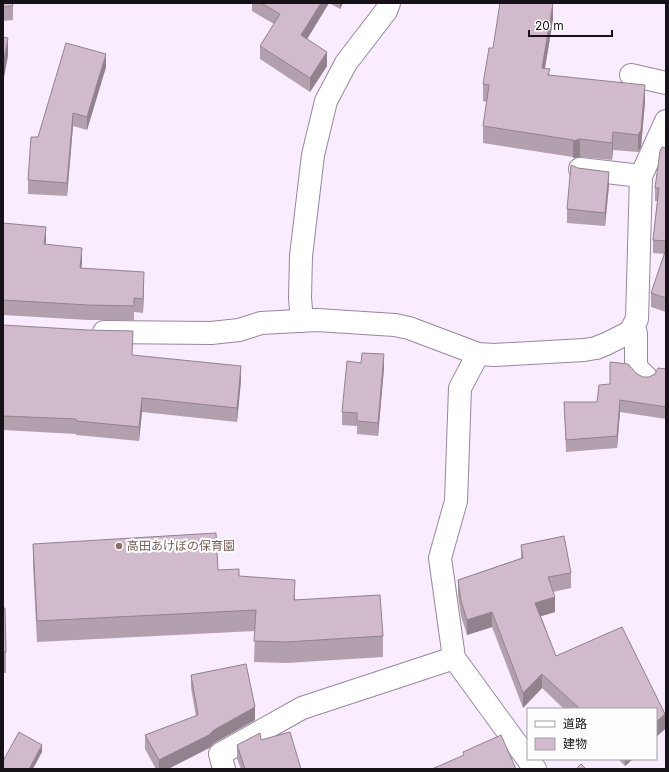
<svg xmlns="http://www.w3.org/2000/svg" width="669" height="772" font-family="Inter,'Noto Sans JP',sans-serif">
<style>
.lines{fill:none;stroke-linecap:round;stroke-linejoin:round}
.minor-casing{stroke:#96889c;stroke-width:24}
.minor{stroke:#fff;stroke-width:22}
.wall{fill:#b3a0af}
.shaded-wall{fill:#92828e}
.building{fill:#d0bacb;stroke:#92828e}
.education-dot{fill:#8d6e63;stroke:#fefefe;stroke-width:1.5}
.labels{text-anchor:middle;stroke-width:4;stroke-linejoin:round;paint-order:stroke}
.education-label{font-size:12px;fill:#785e54;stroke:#fefefe;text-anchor:start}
</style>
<rect width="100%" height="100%" fill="#f8ecfe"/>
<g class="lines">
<!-- minor casing -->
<g class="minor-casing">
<path id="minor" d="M631,75L666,83
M580,169L641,176
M302,321L300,298L301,256L313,155L326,101L346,63L386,11L389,3
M634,325L636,334V365L638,369L646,377
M104,332L211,333L239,330L261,323L317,320L379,324L395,325L409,328L478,354L494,355L584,350L596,348L606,344L630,332L637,319L641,176L666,121
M454,658L440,558L456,501L460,388L478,354
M224,769L220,754L302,708L454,658L535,769"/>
</g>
<!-- minor -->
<use href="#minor" class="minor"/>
</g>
<!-- wall -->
<path class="wall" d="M3,3L13,6V20L3,21Z
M252,3H329L307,39L327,66L310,92L260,59V46L274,24L252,11Z
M329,3H343L340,9Z
M553,20L545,68L550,75L645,102L641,147L638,152L613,150L612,160L580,157L573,158V157L483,143V126L487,102L483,101V84L493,48Z
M106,67L87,130L73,126L67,196L28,194V180L38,137Z
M666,148V312L651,307V293L664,254L653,253V240L657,201H655V188Z
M609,185L605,226L567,223V209Z
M3,223L46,241L45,244L82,262L81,269L144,287L143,313L134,312V320H88L3,315Z
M3,325L241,380L237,422L142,412L139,441L76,435V434L3,430Z
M361,363L384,368L378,436L357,434V426L342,425V412Z
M666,369V419L620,412L617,448L566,452L564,402H597L610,384L637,374L643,377H649Z
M564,536L571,573V588L553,592L555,597V612L541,616L556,656L622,627L665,714V729L656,737V709H564L542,688L523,708L492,627L467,635L461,616L458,595V580L521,558V545Z
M33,544L218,570L239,576L295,600L383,636V657L286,663L254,662L255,631L37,642L33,565Z
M3,608L6,652V673H3Z
M191,675L255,720L214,743L209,748L168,769H156L145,749V735L196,716L191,688Z
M261,740L301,769H241L237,759V745Z
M618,759H633L625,766Z"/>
<!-- shaded-wall -->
<path class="shaded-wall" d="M321,3H329L301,49V35Z
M340,3H343L340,9Z
M553,3V20L542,85V68Z
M8,38V56L3,83V65Z
M327,52V66L310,92V78Z
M106,54V67L87,130V117Z
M645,85V102L641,147L638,152V135Z
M73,113V126L67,196V183Z
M613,132V150L612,160V143Z
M580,139V157L573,158V141Z
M609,172V185L605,226V213Z
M46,227V241L44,258V244Z
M82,248V262L80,283V268Z
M144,272V287L143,313V299Z
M384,354V368L378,436V423Z
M241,366V380L237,422V408Z
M142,398V412L139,441V427Z
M620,400V412L617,448V436Z
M295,580V601L294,600Z
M555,597V612L535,618V603Z
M492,612V627L467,635V620Z
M542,674V688L523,708V693Z
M255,707V720L214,743L209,748L168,769H159V760Z
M665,714V729L656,737V722Z
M42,745V752L33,769H29Z
M625,759H633L625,766Z"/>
<!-- building -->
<path class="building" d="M3,3H12L13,6L3,7Z
M261,3H321L301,35L327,52L310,78L260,46L280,14Z
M500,3H553L542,68L550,69L548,75L645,85L641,130L638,135L613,132L612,143L580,139L573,141V140L483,126L489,85L483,84L489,48H493Z
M3,37L8,38L3,65Z
M66,43L106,54L87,117L73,113L67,183L28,180L31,137H38Z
M662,147L666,148V241L653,240L659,188H655L660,151Z
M571,165L578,168L609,172L605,213L567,209Z
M3,223L46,227L44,244L82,248L80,268L144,272L143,299L134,298V306L88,305L3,300Z
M666,249V298L651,293Z
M3,325L87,330L133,331L132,355L241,366L237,408L142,398L139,427L76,421V419L3,416Z
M362,353L384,354L378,423L357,421V413L342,412L347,361L361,363Z
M610,362L628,364L637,374L643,377H649L655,374L658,368L666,369V407L620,400L617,436L566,440L564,402H597L599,385L610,384Z
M216,533L218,570L239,569V576L295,580L294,600L380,595L383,636L286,642L254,641L256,610L37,621L33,544Z
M564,536L571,573L548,577L555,597L535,603L556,656L622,627L665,714L656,722V709H580L542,674L523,693L492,612L467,620L461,601L458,580L523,558L521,545Z
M3,608H5L6,652H3Z
M246,664L255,707L214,730L209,735L159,760L145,735L198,715L191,675Z
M19,732L42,745L29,769H3V761Z
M290,732L301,769H245L237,745L260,733L261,740Z
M501,735L516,769H432L464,755L463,752Z
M581,764L586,769H576Z"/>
<!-- markers -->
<circle class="education-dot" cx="119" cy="546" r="4"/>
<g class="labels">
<!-- education labels -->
<g class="education-label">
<text x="127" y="550">高田あけぼの保育園</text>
</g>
</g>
<!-- border -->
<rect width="669" height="772" fill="none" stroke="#161118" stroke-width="8"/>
<!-- legend -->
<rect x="527" y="708" width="130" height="52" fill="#fefefe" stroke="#a19fa2"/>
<rect x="535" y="721" width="20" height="6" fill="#ffffff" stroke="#a19fa2"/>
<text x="563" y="728" font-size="12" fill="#161118">道路</text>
<rect x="535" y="738" width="20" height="12" fill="#d0bacb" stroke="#a19fa2"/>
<text x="563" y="748" font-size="12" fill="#161118">建物</text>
<!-- scale -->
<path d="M529 30v6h83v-6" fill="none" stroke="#161118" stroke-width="2"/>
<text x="535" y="30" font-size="12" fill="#161118" stroke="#fefefe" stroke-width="3" paint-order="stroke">20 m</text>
</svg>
